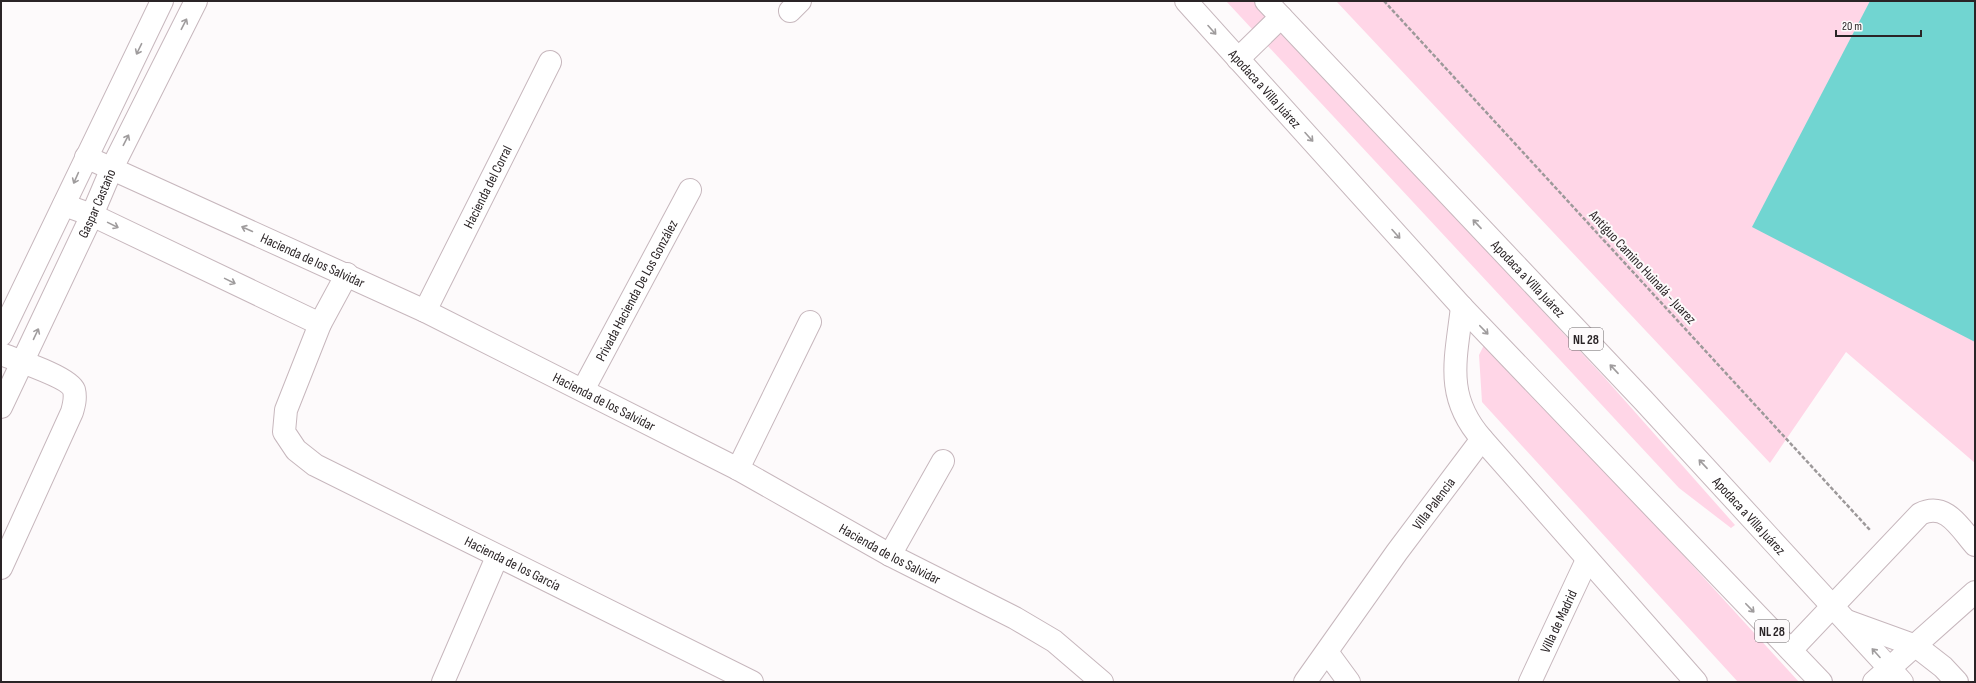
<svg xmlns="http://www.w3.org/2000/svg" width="1976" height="683" font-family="'Sofia Sans Condensed',sans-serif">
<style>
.green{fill:#ffd6e7}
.building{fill:#71d5d1}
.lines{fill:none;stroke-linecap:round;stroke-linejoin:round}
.minor-casing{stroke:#c7b7bd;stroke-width:24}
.major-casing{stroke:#c7b7bd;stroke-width:24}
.path{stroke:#9d999a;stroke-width:2.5;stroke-dasharray:4 2;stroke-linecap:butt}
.minor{stroke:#fff;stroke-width:22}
.major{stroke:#fff;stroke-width:22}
.oneway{stroke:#9f9c9d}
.labels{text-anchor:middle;stroke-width:4;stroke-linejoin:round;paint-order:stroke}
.shield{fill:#fdfafb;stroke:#696466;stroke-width:1}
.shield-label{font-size:13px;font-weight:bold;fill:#2a2426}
.street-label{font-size:14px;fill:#2a2426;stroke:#fdfafb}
</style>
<rect width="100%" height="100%" fill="#fdfafb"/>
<!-- green -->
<path class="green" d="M1226,1H1254L1604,377L1735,525L1731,528L1679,488Z
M1336,1H1975V463L1846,352L1770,463Z
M1484,345L1652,521L1799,682H1738L1482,402L1479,355Z"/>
<!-- building -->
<path class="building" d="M1870,1H1975V342L1752,227Z"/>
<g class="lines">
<!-- minor casing -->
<g class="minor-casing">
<g id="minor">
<path d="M790,11L800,1"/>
<path id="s1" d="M86,157L425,311L738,469L890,555L1015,618L1054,641L1102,682"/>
<path d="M64,205L92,215L320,324"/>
<path id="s2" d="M347,274L320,324L286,410L284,432L296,450L315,465L752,682"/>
<path id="s3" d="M425,311L550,62"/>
<path d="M1,354C16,360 69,377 74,390C76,398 74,405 72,412L1,568"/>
<path id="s4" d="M583,390L690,190"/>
<path d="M1482,439L1696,682"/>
<path d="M738,469L810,322"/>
<path d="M890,555L943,461"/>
<path d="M1847,621L1916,646L1943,667L1957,682"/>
<path d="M1791,650L1920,514C1946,501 1960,528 1975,545"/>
<path d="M1327,652L1349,682"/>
<path d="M443,682L497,557"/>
<path id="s5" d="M1305,682L1397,552L1482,439C1444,396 1456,359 1462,307"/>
<path id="s6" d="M1530,682L1587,560"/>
<path d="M1874,682L1975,592"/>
</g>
</g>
<!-- major casing -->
<g class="major-casing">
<g id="major">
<path id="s7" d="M1186,1L1462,307L1821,682"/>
<path id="s8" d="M1266,1L1644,401L1902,682"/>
<path d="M1238,59L1281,17"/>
<path d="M1,335L162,1"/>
<path id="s9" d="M1,407L92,215L112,168L196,1"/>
</g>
</g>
<!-- path -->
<path class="path" d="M1384,1L1870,530"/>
<!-- minor -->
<use href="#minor" class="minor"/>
<!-- major -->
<use href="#major" class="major"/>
</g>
<!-- one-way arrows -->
<defs><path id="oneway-shaft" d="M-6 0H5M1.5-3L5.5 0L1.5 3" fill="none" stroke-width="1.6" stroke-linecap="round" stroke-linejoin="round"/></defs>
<g class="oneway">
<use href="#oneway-shaft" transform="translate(184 24) rotate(-63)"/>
<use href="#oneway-shaft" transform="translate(1212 30) rotate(48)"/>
<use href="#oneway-shaft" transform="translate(139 49) rotate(116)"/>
<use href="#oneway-shaft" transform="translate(1309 137) rotate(48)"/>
<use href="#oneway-shaft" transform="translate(126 140) rotate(-63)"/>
<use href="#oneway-shaft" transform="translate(76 178) rotate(114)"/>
<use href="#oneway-shaft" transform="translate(1477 224) rotate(-133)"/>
<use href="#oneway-shaft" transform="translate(113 225) rotate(26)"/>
<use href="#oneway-shaft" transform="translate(247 229) rotate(-156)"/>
<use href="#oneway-shaft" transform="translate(1396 234) rotate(48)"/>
<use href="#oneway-shaft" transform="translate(230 281) rotate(26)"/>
<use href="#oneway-shaft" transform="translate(1484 330) rotate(46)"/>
<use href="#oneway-shaft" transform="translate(36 334) rotate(-65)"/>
<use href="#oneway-shaft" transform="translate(1614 369) rotate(-133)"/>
<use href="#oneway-shaft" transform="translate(1703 464) rotate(-133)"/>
<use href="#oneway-shaft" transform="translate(1750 608) rotate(46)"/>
<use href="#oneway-shaft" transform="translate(1876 653) rotate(-132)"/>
</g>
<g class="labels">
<!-- shield labels -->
<g class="shield">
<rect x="1569" y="328" width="34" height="22" rx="3"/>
<rect x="1755" y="620" width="34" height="22" rx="3"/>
</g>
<g class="shield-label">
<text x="1586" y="344">NL 28</text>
<text x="1772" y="636">NL 28</text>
</g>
<!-- street labels -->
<g class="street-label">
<text dy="5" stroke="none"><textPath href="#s7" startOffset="118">Apodaca a Villa Juárez</textPath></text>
<text dy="5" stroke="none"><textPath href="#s3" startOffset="139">Hacienda del Corral</textPath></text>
<text dy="5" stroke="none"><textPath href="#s9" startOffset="225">Gaspar Castaño</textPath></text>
<text dy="5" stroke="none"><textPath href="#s1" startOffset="249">Hacienda de los Salvidar</textPath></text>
<text transform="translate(1643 267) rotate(47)" y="5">Antiguo Camino Huinalá - Juarez</text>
<text dy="5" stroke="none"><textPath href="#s8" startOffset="382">Apodaca a Villa Juárez</textPath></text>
<text dy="5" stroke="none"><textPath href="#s4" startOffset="113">Privada Hacienda De Los González</textPath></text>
<text dy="5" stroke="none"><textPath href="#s1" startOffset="573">Hacienda de los Salvidar</textPath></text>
<text dy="5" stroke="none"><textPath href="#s5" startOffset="220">Villa Palencia</textPath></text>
<text dy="5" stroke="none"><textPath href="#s8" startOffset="706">Apodaca a Villa Juárez</textPath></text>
<text dy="5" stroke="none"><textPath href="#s1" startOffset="897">Hacienda de los Salvidar</textPath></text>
<text dy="5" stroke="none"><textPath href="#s2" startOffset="438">Hacienda de los García</textPath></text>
<text dy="5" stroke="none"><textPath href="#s6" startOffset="67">Villa de Madrid</textPath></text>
</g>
</g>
<!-- border -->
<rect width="1976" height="683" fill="none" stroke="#2a2426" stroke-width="4"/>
<!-- scale -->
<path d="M1836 30v6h85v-6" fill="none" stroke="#2a2426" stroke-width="2"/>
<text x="1842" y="30" font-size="12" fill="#2a2426" stroke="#fdfafb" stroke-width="3" paint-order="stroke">20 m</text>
</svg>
